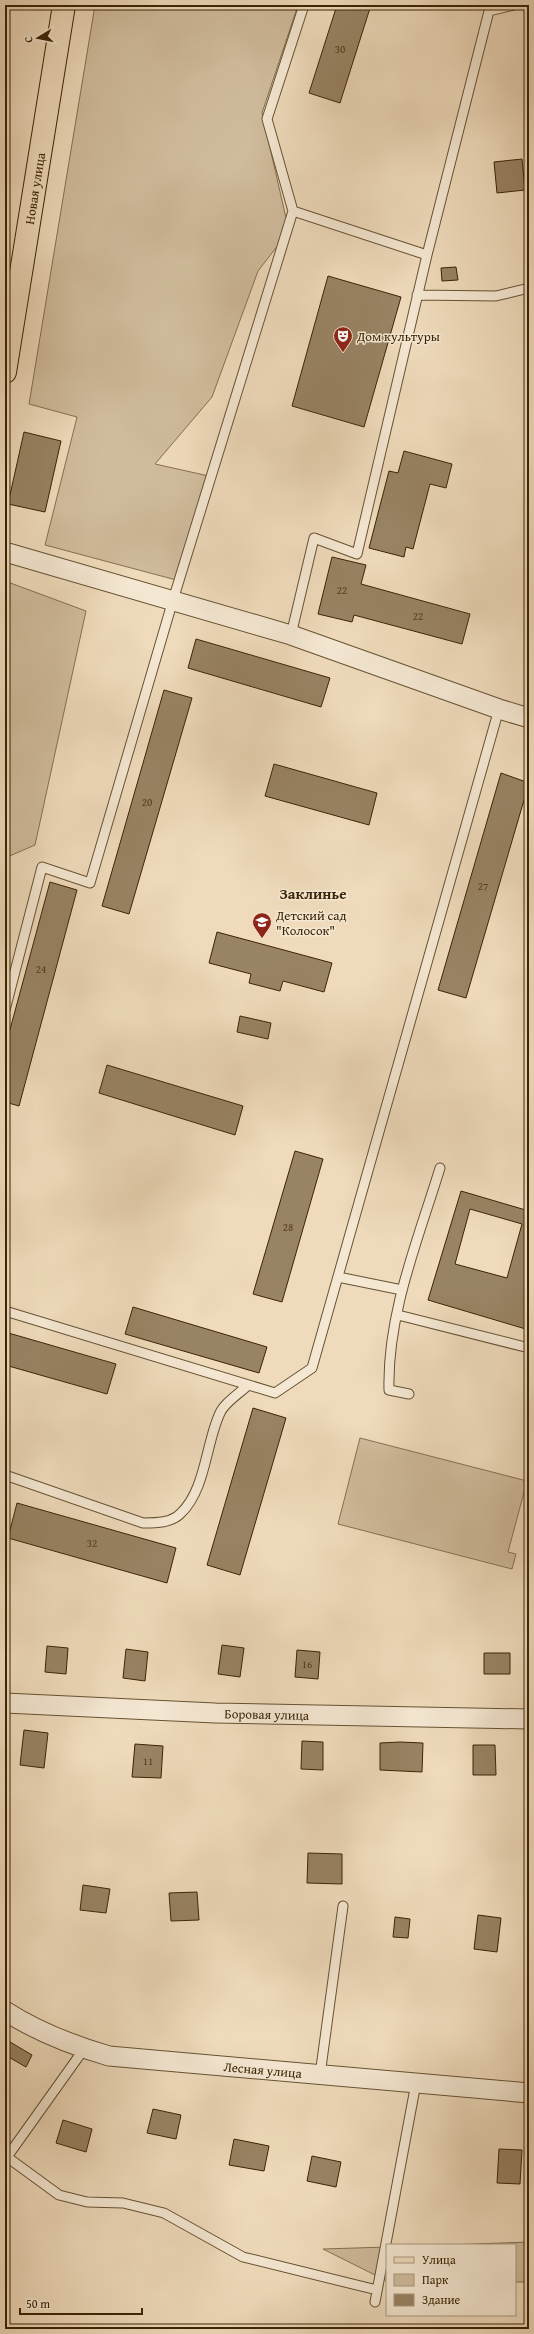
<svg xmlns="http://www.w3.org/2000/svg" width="534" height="2334" font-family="'Gentium Book Plus',serif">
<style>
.green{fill:#d0bc9d;stroke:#857050}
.building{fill:#988364;stroke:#3a2404;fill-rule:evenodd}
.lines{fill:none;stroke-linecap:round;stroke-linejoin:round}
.service-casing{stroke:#675232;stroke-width:11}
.minor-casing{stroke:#675232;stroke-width:21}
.primary-casing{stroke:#3a2404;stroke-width:24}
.service{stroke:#f5e8d3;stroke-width:9}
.minor{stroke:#f5e8d3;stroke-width:19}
.primary{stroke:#efdbbc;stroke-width:22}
.labels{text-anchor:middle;stroke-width:3;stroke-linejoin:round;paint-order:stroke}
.number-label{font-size:11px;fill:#523c1c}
.street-label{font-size:13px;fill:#3a2404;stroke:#f5e8d3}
.poi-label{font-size:13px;fill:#3a2404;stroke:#f5e8d3;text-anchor:start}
.quarter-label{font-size:15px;font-weight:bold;fill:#3a2404;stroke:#f5e8d3}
</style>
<rect width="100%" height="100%" fill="#efdbbc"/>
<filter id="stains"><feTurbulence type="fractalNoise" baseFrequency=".005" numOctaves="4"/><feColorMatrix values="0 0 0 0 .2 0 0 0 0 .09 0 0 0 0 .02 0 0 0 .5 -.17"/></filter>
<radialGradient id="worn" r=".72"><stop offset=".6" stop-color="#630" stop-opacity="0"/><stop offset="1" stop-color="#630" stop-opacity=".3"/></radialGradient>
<!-- green -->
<path class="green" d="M95,5H298L262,113L289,231L258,271L212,397L155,464L209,476L180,581L45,545L77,417L29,404Z
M5,581L86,611L35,845L5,858Z
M360,1438L527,1481L508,1552L516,1554L512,1569L338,1524Z
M529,2242V2282H515V2245H447Z
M387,2247V2281L323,2249Z"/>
<!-- building -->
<path class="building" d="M337,5H371L340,103L309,93Z
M522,159L525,190L497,193L494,162Z
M456,267L458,280L442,281L441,268Z
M328,276L401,297L364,427L292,406Z
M24,432L61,441L45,512L8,504Z
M404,451L452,464L446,488L430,484L413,549L406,547L404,557L369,548L389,471L398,473Z
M332,557L366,565L361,584L470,614L462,644L354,615L352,622L318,614Z
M196,639L330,678L321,707L188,668Z
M164,690L192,698L129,914L102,906Z
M274,764L377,793L369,825L265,796Z
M501,773L529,783L466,998L438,990Z
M50,882L77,890L19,1106L5,1102V1048Z
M217,932L332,963L324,992L283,981L280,991L249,983L251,974L209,963Z
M240,1016L271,1023L268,1039L237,1032Z
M107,1065L243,1106L235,1135L99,1093Z
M295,1151L323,1159L282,1302L253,1294Z
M461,1191L529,1211V1330L428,1300ZM470,1209L522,1224L507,1278L455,1264Z
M133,1307L267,1347L259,1373L125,1334Z
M5,1332L116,1364L107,1394L5,1365Z
M253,1408L286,1418L240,1575L207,1565Z
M17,1503L176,1548L167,1583L8,1538Z
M222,1645L244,1648L240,1677L218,1674Z
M47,1646L68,1648L66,1674L45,1672Z
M126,1649L148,1652L145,1681L123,1678Z
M297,1650L320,1652L318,1679L295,1677Z
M484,1653H510V1674H484Z
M24,1730L48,1733L44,1768L20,1765Z
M302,1741L323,1742V1770L301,1769Z
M400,1742L423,1743L422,1772L380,1770V1743Z
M135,1744L163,1746L161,1778L132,1777Z
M473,1745H495L496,1775H473Z
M308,1853L342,1854V1884L307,1883Z
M83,1885L110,1889L106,1913L80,1910Z
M197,1892L199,1920L171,1921L169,1893Z
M478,1915L501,1918L497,1952L474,1949Z
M395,1917L410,1919L408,1938L393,1937Z
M5,2039L32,2055L26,2067L5,2055Z
M153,2109L181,2115L176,2139L147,2133Z
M63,2120L92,2129L86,2152L56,2143Z
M234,2139L269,2146L264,2171L229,2165Z
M499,2149L522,2150L520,2184L497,2183Z
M312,2156L341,2162L336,2187L307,2181Z"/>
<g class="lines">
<!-- service casing -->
<g class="service-casing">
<path id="service" d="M293,211L427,255
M417,295L496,296L529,288
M291,635L314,538L357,554L427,255L489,11L514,5
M5,1010L42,867L90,883L173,600L293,211L267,119L304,5
M338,1277L402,1290
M5,1311L275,1393L312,1368L499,709
M398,1315L529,1348
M409,1394L389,1390C387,1314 418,1240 440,1168
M5,1475L143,1523C156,1523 172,1523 181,1513C206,1489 206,1442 220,1413C224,1403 240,1393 248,1385
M84,2049L7,2157L59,2195L87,2202L123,2203L164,2213L243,2257L377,2290
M320,2075L343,1906
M375,2302L416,2083"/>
</g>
<!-- minor casing -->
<g class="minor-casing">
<g id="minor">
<path d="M5,552L291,635L499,709L529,718"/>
<path id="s1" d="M5,1703L215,1713L529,1719"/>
<path id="s2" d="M5,2011C38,2032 71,2045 109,2056L529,2093"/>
</g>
</g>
<!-- primary casing -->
<g class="primary-casing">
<g id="primary">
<path id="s3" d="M5,372L64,5"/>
</g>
</g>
<!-- service -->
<use href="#service" class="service"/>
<!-- minor -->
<use href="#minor" class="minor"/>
<!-- primary -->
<use href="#primary" class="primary"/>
</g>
<!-- icons -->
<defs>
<g id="theatre-pin" transform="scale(1)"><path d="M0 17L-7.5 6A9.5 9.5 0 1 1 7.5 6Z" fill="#8f2418" stroke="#f5e8d3"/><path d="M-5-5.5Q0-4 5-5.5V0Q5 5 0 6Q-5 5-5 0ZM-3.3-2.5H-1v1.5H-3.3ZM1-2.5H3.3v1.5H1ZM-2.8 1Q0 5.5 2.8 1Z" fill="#fff"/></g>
<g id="school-pin" transform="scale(1)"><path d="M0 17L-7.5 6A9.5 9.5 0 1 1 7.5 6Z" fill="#8f2418" stroke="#f5e8d3"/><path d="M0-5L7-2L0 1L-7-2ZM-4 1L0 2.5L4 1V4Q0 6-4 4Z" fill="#fff"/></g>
</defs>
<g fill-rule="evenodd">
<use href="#theatre-pin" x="343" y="336"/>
<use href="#school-pin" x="262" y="922"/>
</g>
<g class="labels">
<!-- number labels -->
<g class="number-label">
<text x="340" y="53">30</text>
<text x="342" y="594">22</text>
<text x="418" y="620">22</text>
<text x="147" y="806">20</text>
<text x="483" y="890">27</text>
<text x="41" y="973">24</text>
<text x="288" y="1231">28</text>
<text x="92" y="1547">32</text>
<text x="307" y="1668">16</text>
<text x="148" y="1765">11</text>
</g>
<!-- street labels -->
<g class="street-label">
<text dy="5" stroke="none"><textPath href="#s3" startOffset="186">Новая улица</textPath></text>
<text dy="5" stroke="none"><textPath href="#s1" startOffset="262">Боровая улица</textPath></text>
<text dy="5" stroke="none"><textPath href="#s2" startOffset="268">Лесная улица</textPath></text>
</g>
<!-- poi labels -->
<g class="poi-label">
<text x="357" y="341">Дом культуры</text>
<text x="276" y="920">Детский сад<tspan x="276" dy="15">"Колосок"</tspan></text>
</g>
<!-- quarter labels -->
<g class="quarter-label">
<text x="313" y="899">Заклинье</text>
</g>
</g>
<!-- margin -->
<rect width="534" height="2334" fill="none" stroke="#efdbbc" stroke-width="20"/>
<rect x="6" y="6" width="522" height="2322" fill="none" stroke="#3a2404" stroke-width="2"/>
<rect x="10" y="10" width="514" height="2314" fill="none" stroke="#3a2404"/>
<!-- legend -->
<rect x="386" y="2244" width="130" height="72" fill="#f5e8d3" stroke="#aa9a80"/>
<rect x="394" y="2257" width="20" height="6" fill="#efdbbc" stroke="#aa9a80"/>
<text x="422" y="2264" font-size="12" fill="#3a2404">Улица</text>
<rect x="394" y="2274" width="20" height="12" fill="#d0bc9d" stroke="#aa9a80"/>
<text x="422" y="2284" font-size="12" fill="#3a2404">Парк</text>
<rect x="394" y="2294" width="20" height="12" fill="#988364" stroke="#aa9a80"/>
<text x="422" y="2304" font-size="12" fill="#3a2404">Здание</text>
<!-- north arrow -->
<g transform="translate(38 38) rotate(260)" stroke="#f5e8d3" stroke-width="3" paint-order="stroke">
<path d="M0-3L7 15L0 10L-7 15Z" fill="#3a2404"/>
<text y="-6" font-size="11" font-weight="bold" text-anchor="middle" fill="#3a2404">С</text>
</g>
<!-- scale -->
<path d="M20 2308v6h122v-6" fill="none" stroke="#3a2404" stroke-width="2"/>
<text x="26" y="2308" font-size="12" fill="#3a2404" stroke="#f5e8d3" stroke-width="3" paint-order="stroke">50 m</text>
<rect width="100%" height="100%" filter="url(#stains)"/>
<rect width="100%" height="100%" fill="url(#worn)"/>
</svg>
